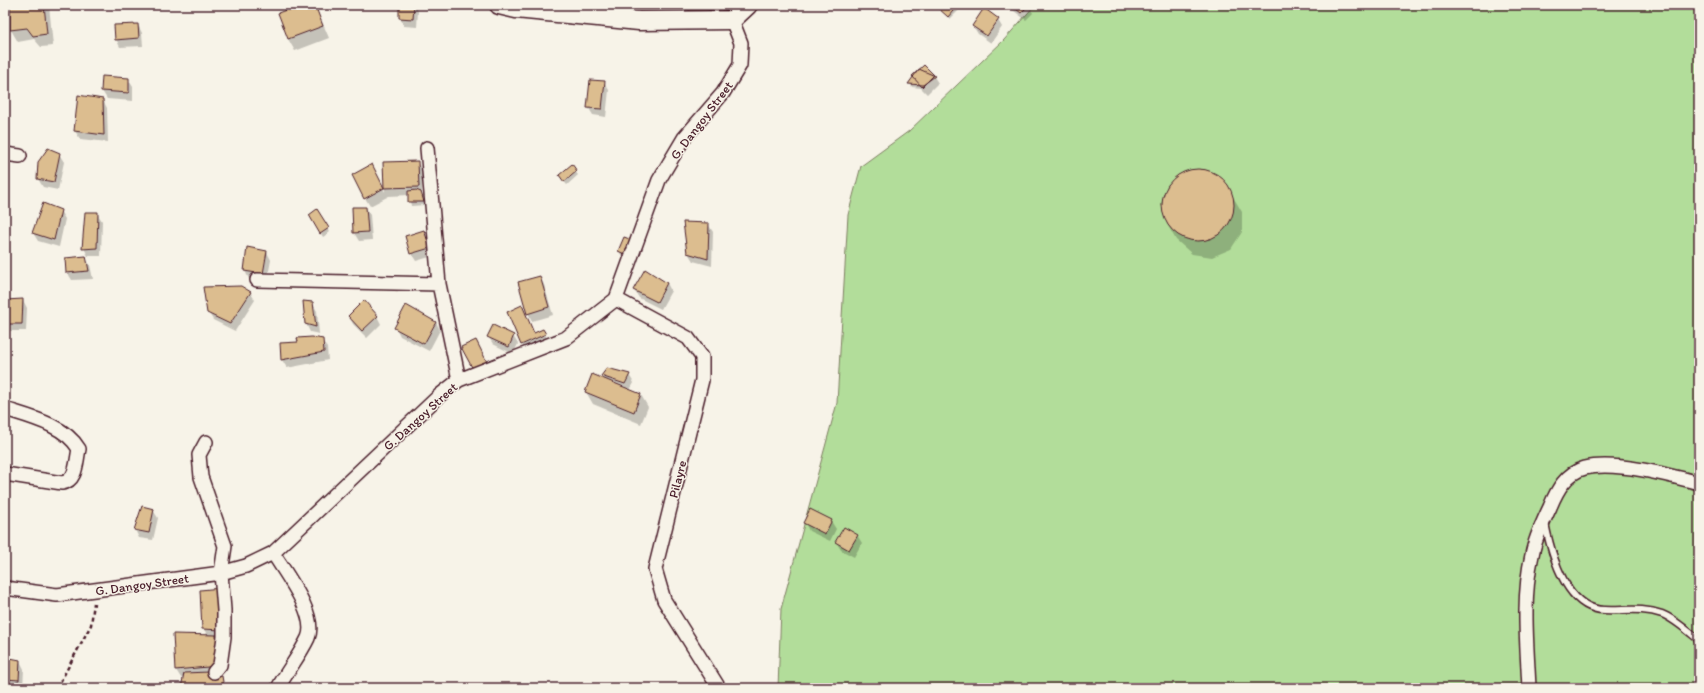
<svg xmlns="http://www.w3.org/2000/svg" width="1704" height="693" font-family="Itim,sans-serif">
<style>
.green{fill:#b2dd9a;stroke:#7e7e62}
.shadow{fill:#0003;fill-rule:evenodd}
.building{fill:#dcbd8f;stroke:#4a1f2b}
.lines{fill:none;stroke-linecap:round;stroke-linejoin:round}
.lane-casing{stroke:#4a1f2b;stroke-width:9}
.street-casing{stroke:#4a1f2b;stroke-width:16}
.secondary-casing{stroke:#4a1f2b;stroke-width:21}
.path{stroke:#4a1f2b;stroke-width:2.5;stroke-dasharray:4 3;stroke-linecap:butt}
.lane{stroke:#f7f3e8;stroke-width:6}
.street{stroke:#f7f3e8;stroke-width:13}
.secondary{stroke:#f7f3e8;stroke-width:18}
.labels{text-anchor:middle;stroke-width:3;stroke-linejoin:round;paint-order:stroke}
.street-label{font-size:13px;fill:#4a1f2b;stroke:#f7f3e8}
</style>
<rect width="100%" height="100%" fill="#f7f3e8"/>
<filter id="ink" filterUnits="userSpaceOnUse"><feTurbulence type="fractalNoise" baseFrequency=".025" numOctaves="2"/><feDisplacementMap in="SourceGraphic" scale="8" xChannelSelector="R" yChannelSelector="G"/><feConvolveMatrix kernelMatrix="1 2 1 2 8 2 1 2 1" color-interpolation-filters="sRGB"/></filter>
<g filter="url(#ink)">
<!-- green -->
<path class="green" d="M1035,5H1699V688H778L781,609L837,403L848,215L861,166L909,131L1004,40Z"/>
<!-- shadow -->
<path class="shadow" d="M11,5H49L53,46L41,47L34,39L18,42L11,30Z
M302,5H315L329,38L295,51L288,39Z
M400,5H415L418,11L417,27L404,26L400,18Z
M636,5H662V6L639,9Z
M689,5H713L716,17L696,21Z
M942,5H955L959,10L950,19L939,8Z
M1006,5H1028L1033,13L1026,20Z
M998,20L1002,27L991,43L978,34L973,26Z
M138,25L142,33L143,46L120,47L116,39Z
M933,75L938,83L927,94L921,88L912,87L910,84ZM913,83H917V85H913Z
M103,77L128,79L133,87V101L107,99L102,91Z
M604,82L609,90L606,117L593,115L588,107Z
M103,100L107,108L108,142L80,139L75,131Z
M59,154L64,162L58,190L43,187L38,179Z
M417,162L422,170V195L425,205L411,206L409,195L389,196L370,206L365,198L376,173L385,192L384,163Z
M571,166L578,175L567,185L562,179Z
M1203,169L1222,178L1242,212V232L1231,249L1212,257L1192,254L1176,240L1167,224L1161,204L1167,185L1183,172Z
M366,208L370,215L372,240L359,241L354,233Z
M60,211L65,219L59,247L38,241L33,233Z
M317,211L330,232L323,237L310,215Z
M97,213L102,221L101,256H88L84,248Z
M708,224L713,232L712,266L693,261L688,253Z
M424,231L433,256L416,261L411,253Z
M624,238L631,259L621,255L619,251Z
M267,252L271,260L267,281L249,279L245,271Z
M85,257L90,265L93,279L72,280L67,272Z
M540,277L544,285L553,315L532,321L528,313Z
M667,283L671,291L661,309L639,298L634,290Z
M250,292L255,300L235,331L213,320L208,312Z
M23,300L27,308L26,331H5V301Z
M312,303L317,311L319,334L310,332L306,324Z
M526,314L534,334L543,330L549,342L527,352L522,344Z
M349,316H377L381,324L367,338L353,324Z
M436,322L440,330L429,351L400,336L396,328Z
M488,336H513L518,344L513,354L493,344Z
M322,340L327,348L328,360L287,368L282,360L281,344Z
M629,375L634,383L630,390L641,395L648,407L641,424L593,404L586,392L604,379L602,376Z
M153,510L158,518L153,540L139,538L135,530Z
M831,521L836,529L830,541L809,531L805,523Z
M857,535L862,543L854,557L841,550L836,542Z
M201,591L225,637H215L220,644L223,673L209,675L212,680L221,677L226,688H182L184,677L181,678L176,670L208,636L203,628Z
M5,658L20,661L24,669L23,688L5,686Z"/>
<!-- building -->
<path class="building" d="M10,5H44L47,34L33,36L27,28L10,30Z
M299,5H315L323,26L288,39L278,13Z
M399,5H414L413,19L399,18Z
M688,5H711L712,9L690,14Z
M941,5H957V6L948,17L938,8Z
M1011,5H1029L1021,13Z
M984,8L999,19L987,36L972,26Z
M138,24L139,38L115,40L114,25Z
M924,65L934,75L922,87L912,76Z
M919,69L935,76L923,85L908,84Z
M102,76L129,78V93L101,91Z
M590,80L605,81L602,109L587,108Z
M78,95L103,99L104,135L74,131Z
M48,148L60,153L54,182L37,179L38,162Z
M418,161L419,187L384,188L383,162Z
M372,164L384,188L364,199L352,175Z
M572,164L577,171L564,182L559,175Z
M1162 205a36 36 0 1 1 72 0a36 36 0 1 1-72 0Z
M416,190L421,192L424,202H408V191Z
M43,203L61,210L54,240L32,233Z
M352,207H366L368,232L353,233Z
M317,209L329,228L320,234L309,215Z
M85,212H98L97,248L82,249Z
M683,222L709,223L708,259L687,253Z
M424,230L430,248L410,254L405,236Z
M624,237L635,241L629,256L618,251Z
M247,247L267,251L263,274L244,271Z
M86,256L89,271L66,273L65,258Z
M645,269L667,283L657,302L633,290Z
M540,276L549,307L527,314L518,282Z
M241,286L251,292L230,324L207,313L203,287Z
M23,299L22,324H5V300Z
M364,300L378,316L362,331L348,316Z
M303,301L313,302L316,327L305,324Z
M406,305L436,322L424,344L394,328Z
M522,305L534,333L543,329L546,334L521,345L507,312Z
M493,325L514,335L509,347L487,337Z
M312,337L323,339L324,352L281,360L280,343L298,342L297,338Z
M476,340L488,364L474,371L461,347Z
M607,368L630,374L625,384L601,376Z
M592,374L641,394L634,412L585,392Z
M142,506L154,509L149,533L134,530Z
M810,509L832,520L825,534L803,523Z
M844,527L858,535L849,550L835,542Z
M221,588V630L202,629L200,590Z
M173,634L216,635L219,666L175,670Z
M5,657L20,660L19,680L5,679Z
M209,672L211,679L222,676L224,688H181L184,673Z"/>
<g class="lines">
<!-- lane casing -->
<g class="lane-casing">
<path id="lane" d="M1545,523C1551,553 1565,609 1604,610C1624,611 1642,607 1662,614C1673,618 1689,632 1699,640"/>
</g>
<!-- street casing -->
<g class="street-casing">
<path id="street" d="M427,148L439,284L459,380
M5,154L20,156
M257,280L439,284
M616,299L688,338L702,357V380L655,569L664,600L719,688
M5,409C30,417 65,425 79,449C76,462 77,481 62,483L5,474
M206,442L199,455L201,477L225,546L221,573L224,610V637L220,665L214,672
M273,553C285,573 318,615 308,638C300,655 287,671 278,688
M5,588L57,595L221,573L246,566L273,553L440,395L459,380L566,338L616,299L659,180L684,138L723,93L740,65L741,43L732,20
M1529,688C1527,644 1522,598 1532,555C1535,538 1543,522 1550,507C1557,490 1566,473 1585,468C1616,461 1669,475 1699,483"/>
</g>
<!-- secondary casing -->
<g class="secondary-casing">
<path id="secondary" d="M499,5L516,9L639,21L732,20L748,5"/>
</g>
<!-- path -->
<path class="path" d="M57,688L91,625L94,603"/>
<!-- lane -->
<use href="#lane" class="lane"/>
<!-- street -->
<use href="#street" class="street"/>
<!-- secondary -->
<use href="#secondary" class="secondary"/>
</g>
</g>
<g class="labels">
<!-- street labels -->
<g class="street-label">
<text transform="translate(701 120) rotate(-53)" y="5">G. Dangoy Street</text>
<text transform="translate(420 416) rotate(-42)" y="5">G. Dangoy Street</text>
<text transform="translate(677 479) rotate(-76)" y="5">Pilayre</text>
<text transform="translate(142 584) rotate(-8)" y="5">G. Dangoy Street</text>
</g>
</g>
<!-- margin -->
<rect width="1704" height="693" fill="none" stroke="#f7f3e8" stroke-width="20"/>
<rect x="10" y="10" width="1684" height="673" fill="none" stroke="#4a1f2b" stroke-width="1.5" filter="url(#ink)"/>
</svg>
